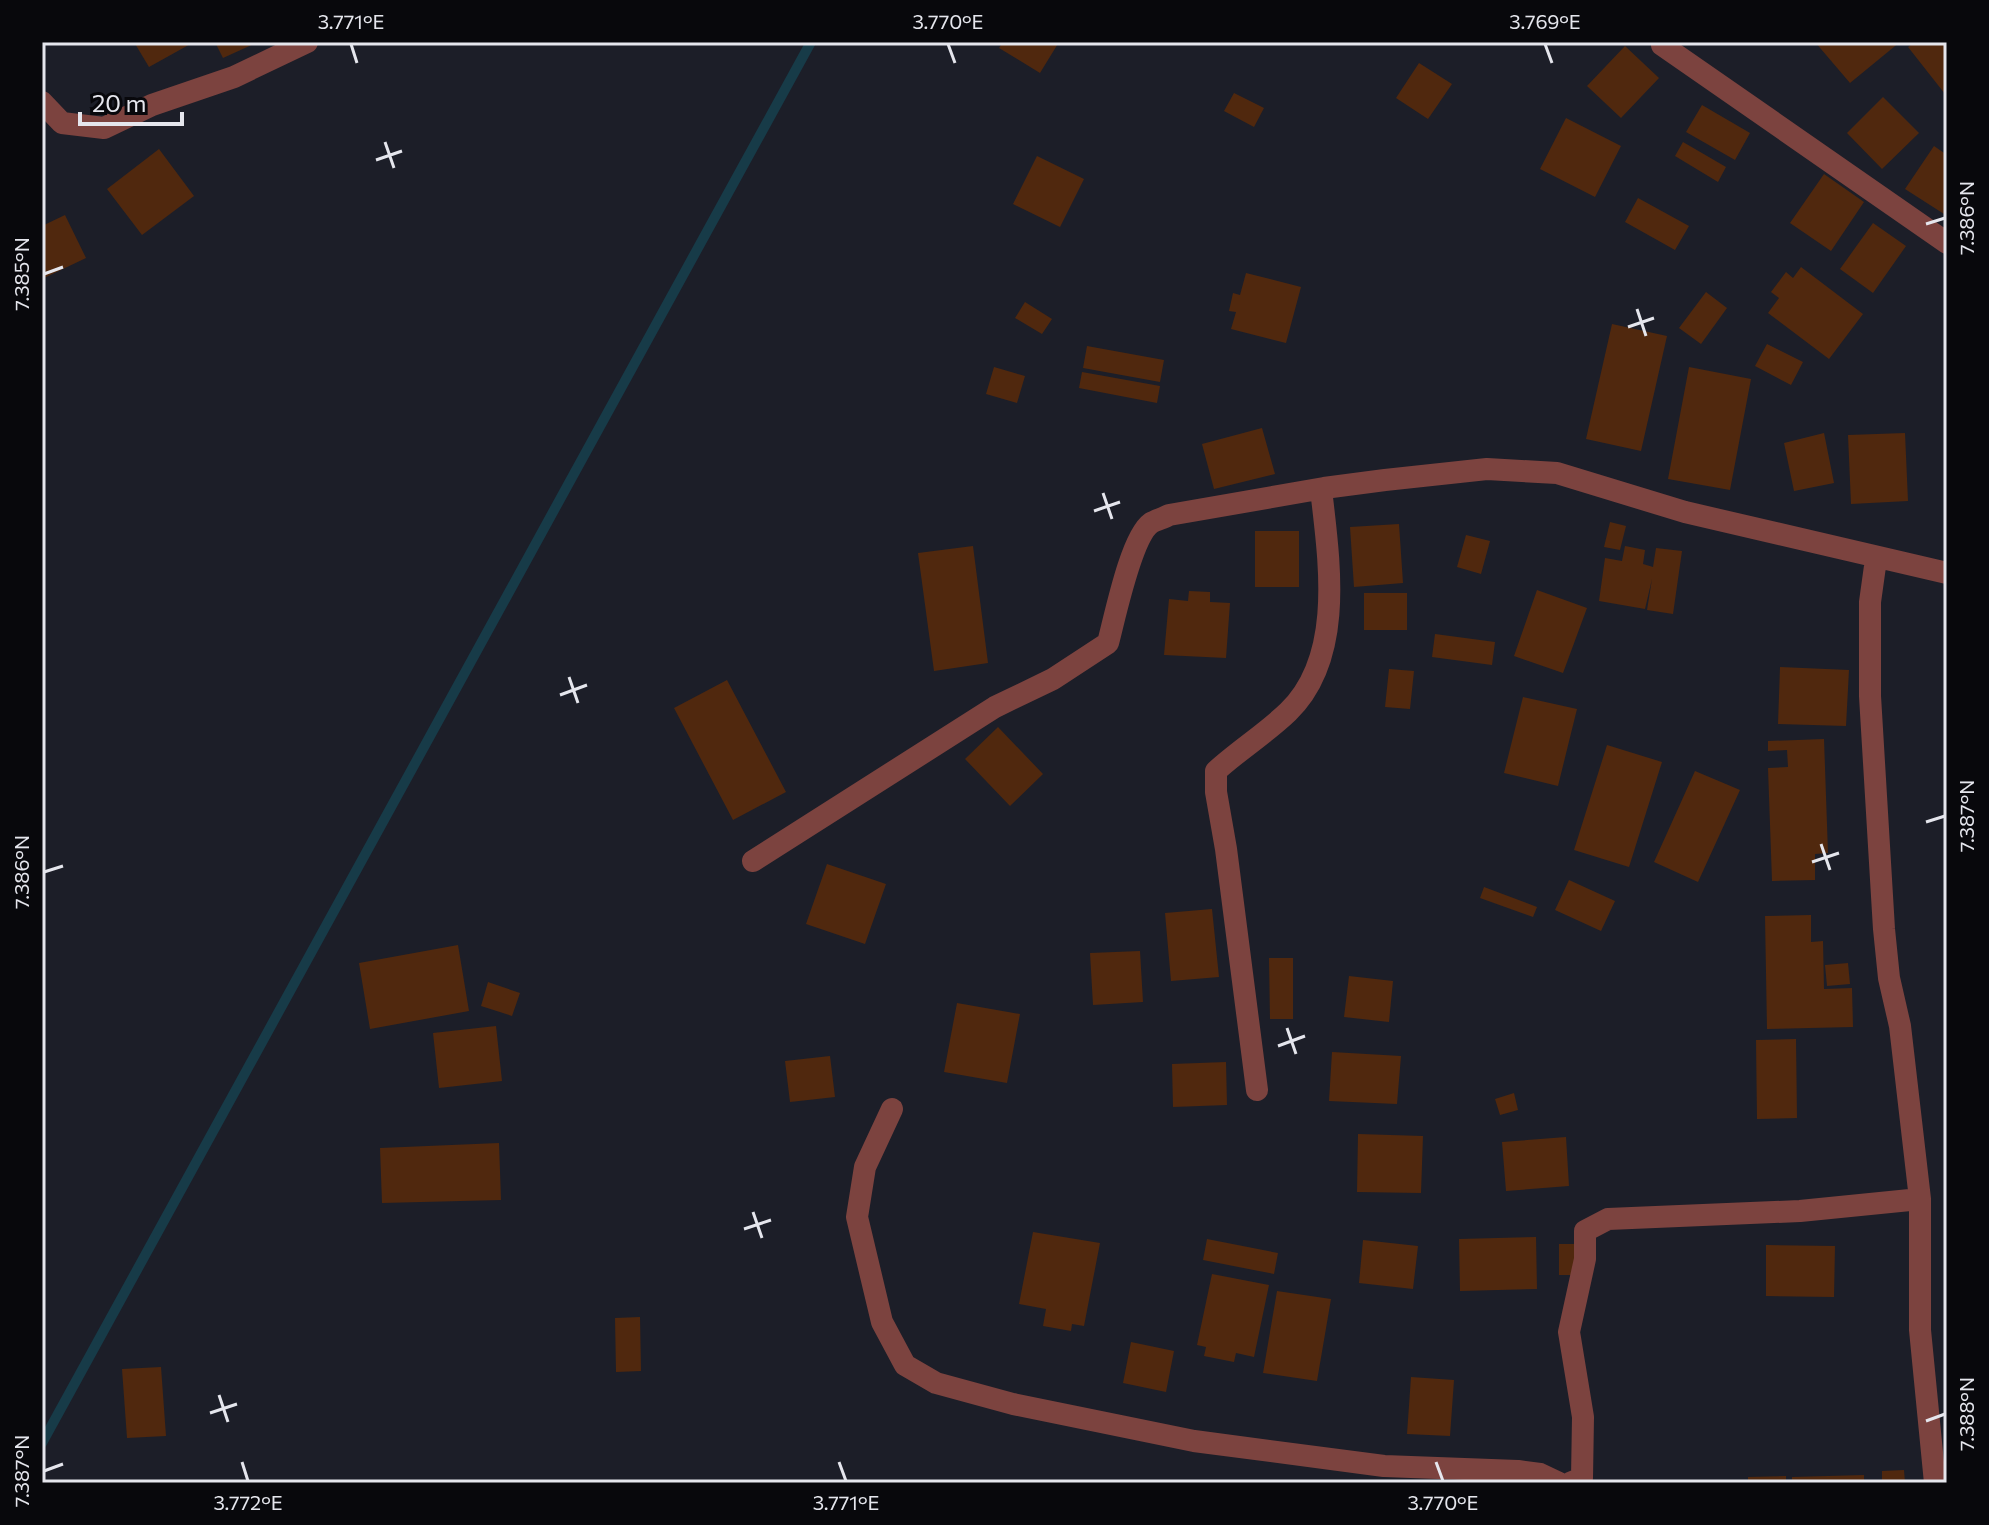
<svg xmlns="http://www.w3.org/2000/svg" width="1989" height="1525" font-family="Commissioner,sans-serif">
<style>
.lines{fill:none;stroke-linecap:round;stroke-linejoin:round}
.stream{stroke:#173b48;stroke-width:10}
.building{fill:#50280e}
.minor{stroke:#7c433f;stroke-width:22}
.ticks{fill:none;stroke:#e5e6ed;stroke-width:3}
.neatline{fill:none;stroke:#e5e6ed;stroke-width:3}
.ticks-label{font-size:20px;text-anchor:middle;fill:#e5e6ed}
</style>
<rect width="100%" height="100%" fill="#1c1e28"/>
<g class="lines">
<!-- stream -->
<path class="stream" d="M42,1443L811,42"/>
</g>
<!-- building -->
<path class="building" d="M134,42H194L149,67Z
M215,42H258L223,58Z
M1003,42H1059L1040,73L999,48Z
M1815,42H1900L1850,83Z
M1915,42H1947L1945,94L1908,47Z
M1625,46L1659,78L1621,118L1587,86Z
M1419,63L1452,84L1428,119L1396,98Z
M1234,93L1264,108L1254,127L1224,111Z
M1883,97L1919,133L1882,169L1847,133Z
M1702,105L1750,133L1735,160L1686,132Z
M1566,118L1621,146L1595,197L1540,169Z
M1683,142L1726,167L1718,182L1675,156Z
M1934,146L1947,155V209L1944,214L1905,189Z
M159,149L194,196L142,235L107,189Z
M1037,156L1084,179L1060,227L1013,204Z
M1824,174L1864,202L1831,251L1790,223Z
M1638,198L1689,226L1675,250L1625,222Z
M65,215L86,258L42,279V226Z
M1873,223L1906,246L1873,293L1840,269Z
M1801,267L1863,314L1829,359L1768,313L1779,298L1771,292L1786,272L1793,278Z
M1246,273L1301,287L1286,343L1231,329L1236,312L1229,311L1233,293L1240,295Z
M1706,292L1727,308L1701,344L1679,328Z
M1025,302L1052,319L1042,334L1015,318Z
M1612,324L1667,336L1641,451L1586,439Z
M1767,344L1803,362L1791,385L1755,366Z
M1087,346L1164,360L1160,382L1083,368Z
M994,367L1025,376L1017,403L986,394Z
M1689,367L1751,379L1730,490L1668,479Z
M1082,372L1160,386L1157,403L1079,388Z
M1262,428L1275,474L1214,489L1202,444Z
M1824,433L1834,483L1794,491L1784,443Z
M1905,433L1908,501L1851,504L1848,435Z
M1610,522L1626,526L1620,550L1604,547Z
M1399,524L1403,583L1354,587L1350,527Z
M1255,531H1299V587H1255Z
M1466,535L1490,541L1481,574L1457,567Z
M973,546L988,663L934,671L918,553Z
M1625,546L1645,550L1643,564L1653,567L1656,548L1682,551L1673,614L1647,610L1652,579L1645,609L1599,601L1605,558L1622,561Z
M1537,590L1587,608L1563,673L1514,656Z
M1189,591L1210,592V602L1230,603L1226,658L1164,655L1169,599L1188,601Z
M1364,593H1407V630H1364Z
M1435,634L1495,642L1492,665L1432,657Z
M1780,667L1849,670L1846,726L1778,724Z
M1389,669L1414,671L1410,709L1385,707Z
M727,680L786,792L733,820L674,708Z
M1523,697L1577,709L1558,786L1504,773Z
M998,727L1043,774L1010,806L965,759Z
M1824,739L1828,853L1815,854V880L1772,881L1768,768L1788,767L1787,750L1768,751V741Z
M1607,745L1662,762L1629,867L1574,850Z
M1695,771L1740,790L1698,882L1654,862Z
M827,864L886,884L865,944L806,924Z
M1569,880L1615,901L1601,931L1555,910Z
M1484,887L1537,907L1533,917L1480,898Z
M1212,909L1219,977L1171,981L1165,913Z
M1811,915V942L1823,941L1824,989L1852,988L1853,1027L1767,1029L1765,916Z
M458,945L469,1011L370,1029L359,963Z
M1140,951L1143,1002L1093,1005L1090,953Z
M1269,958H1293V1019H1270Z
M1848,963L1850,984L1827,986L1825,965Z
M1349,976L1393,981L1389,1022L1344,1017Z
M488,982L520,993L512,1016L481,1006Z
M957,1003L1020,1014L1007,1083L944,1072Z
M496,1026L502,1081L439,1088L433,1033Z
M1796,1039L1797,1118L1757,1119L1756,1040Z
M1332,1052L1401,1056L1397,1104L1329,1101Z
M830,1056L835,1097L790,1102L785,1061Z
M1226,1062L1227,1105L1173,1107L1172,1064Z
M1514,1093L1518,1110L1500,1115L1495,1099Z
M1358,1134L1423,1136L1421,1193L1357,1192Z
M1566,1137L1569,1186L1506,1191L1502,1142Z
M499,1143L501,1200L382,1203L380,1148Z
M1033,1232L1100,1243L1084,1326L1072,1324L1071,1331L1043,1326L1046,1309L1019,1304Z
M1536,1237L1537,1289L1460,1291L1459,1239Z
M1207,1239L1278,1253L1274,1274L1203,1260Z
M1363,1240L1418,1246L1413,1289L1359,1283Z
M1559,1244H1579L1578,1275H1559Z
M1766,1245L1835,1246L1834,1297L1766,1296Z
M1212,1274L1269,1285L1254,1357L1236,1353L1234,1362L1204,1356L1206,1347L1197,1345Z
M1277,1291L1331,1299L1317,1381L1263,1373Z
M640,1317L641,1371L616,1372L615,1318Z
M1131,1342L1174,1351L1166,1392L1123,1383Z
M161,1367L166,1436L127,1438L122,1369Z
M1411,1377L1454,1380L1450,1436L1407,1434Z
M1904,1470L1905,1483H1882V1471Z
M1864,1475V1483H1792V1477Z
M1786,1476V1483H1748V1477Z"/>
<g class="lines">
<!-- minor -->
<path class="minor" d="M1662,45L1947,243
M42,102L62,123L104,128L152,105L234,77L307,42
M1876,559L1870,602V696L1884,929L1889,978L1900,1026L1920,1199V1330L1935,1483
M753,861L995,707L1053,679L1108,643C1115,617 1131,537 1151,523C1156,520 1164,518 1169,515L1324,488L1385,480L1487,469L1557,473L1685,512L1947,573
M1257,1090L1226,849L1216,792V771C1239,750 1265,734 1288,712C1345,657 1329,560 1321,489
M892,1109L865,1167L857,1217L882,1322L905,1365L936,1383L1013,1404L1194,1441L1384,1466L1518,1471L1540,1474L1559,1483
M1570,1483L1582,1478L1583,1417L1569,1332L1585,1259V1231L1608,1219L1800,1211L1920,1199"/>
</g>
<!-- ticks -->
<path class="ticks" d="M351,44L357,63M948,44L955,63M1545,44L1552,63M385,142L394,168M376,160L402,151M1926,224L1945,218M44,274L63,267M1637,309L1646,336M1628,327L1654,318M1103,493L1112,519M1094,511L1120,502M569,677L578,703M560,695L587,685M1926,822L1945,816M1821,844L1830,870M1812,862L1839,853M44,872L63,866M1287,1028L1296,1054M1278,1046L1305,1036M753,1212L762,1238M744,1229L771,1220M219,1395L228,1422M210,1413L237,1404M1926,1421L1945,1414M242,1462L248,1481M839,1462L846,1481M1436,1462L1443,1481M44,1471L63,1464"/>
<!-- border -->
<rect width="1989" height="1525" fill="none" stroke="#08080c" stroke-width="88"/>
<!-- scale -->
<path d="M80 112v12h102v-12" fill="none" stroke="#e5e6ed" stroke-width="4"/>
<text x="92" y="112" font-size="24" fill="#e5e6ed" stroke="#08080c" stroke-width="6" paint-order="stroke">20 m</text>
<rect x="44" y="44" width="1901" height="1437" class="neatline"/>
<g class="ticks-label">
<text x="351" y="29">3.771°E</text>
<text x="948" y="29">3.770°E</text>
<text x="1545" y="29">3.769°E</text>
<text transform="translate(1967 218) rotate(-90)" y="7">7.386°N</text>
<text transform="translate(22 274) rotate(-90)" y="7">7.385°N</text>
<text transform="translate(1967 816) rotate(-90)" y="7">7.387°N</text>
<text transform="translate(22 872) rotate(-90)" y="7">7.386°N</text>
<text transform="translate(1967 1414) rotate(-90)" y="7">7.388°N</text>
<text transform="translate(22 1471) rotate(-90)" y="7">7.387°N</text>
<text x="248" y="1510">3.772°E</text>
<text x="846" y="1510">3.771°E</text>
<text x="1443" y="1510">3.770°E</text>
</g>
</svg>
